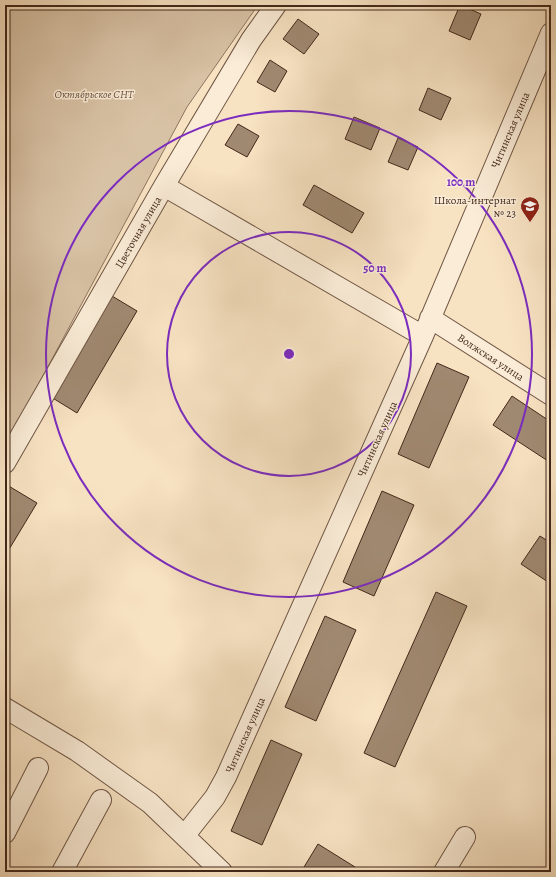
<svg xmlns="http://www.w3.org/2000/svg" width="556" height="877" font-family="Alegreya,serif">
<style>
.green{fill:#d8c2a5;stroke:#8d7560}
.building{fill:#a08971;stroke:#42281a}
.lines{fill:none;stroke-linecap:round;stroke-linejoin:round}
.minor-casing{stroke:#6f5644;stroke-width:22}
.minor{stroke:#faecd7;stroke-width:20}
.ring{fill:none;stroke:#7b2cbf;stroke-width:2}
.labels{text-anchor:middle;stroke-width:3;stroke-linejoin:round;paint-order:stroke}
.park-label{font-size:11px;font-style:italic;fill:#684e3d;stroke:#faecd7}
.street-label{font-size:11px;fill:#42281a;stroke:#faecd7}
.poi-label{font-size:11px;fill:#42281a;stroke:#faecd7;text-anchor:end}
.centre{fill:#7b2cbf;stroke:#faecd7;stroke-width:2}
.ring-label{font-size:12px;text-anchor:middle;font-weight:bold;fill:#7b2cbf;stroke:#faecd7;stroke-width:3;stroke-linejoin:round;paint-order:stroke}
</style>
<rect width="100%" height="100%" fill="#f7e2c2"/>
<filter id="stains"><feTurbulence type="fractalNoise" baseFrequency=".005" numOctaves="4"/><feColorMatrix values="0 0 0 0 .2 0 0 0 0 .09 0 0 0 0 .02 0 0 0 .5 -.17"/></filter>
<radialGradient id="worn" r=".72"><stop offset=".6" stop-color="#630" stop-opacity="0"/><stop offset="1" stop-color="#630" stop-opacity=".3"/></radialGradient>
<!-- green -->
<path class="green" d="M5,5H258L187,107L5,447Z"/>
<!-- building -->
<path class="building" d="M460,5L481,14L470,40L449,31Z
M298,19L319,34L304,54L283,39Z
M270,60L287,71L275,92L257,82Z
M428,88L451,98L441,120L419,110Z
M354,117L380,128L371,150L345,139Z
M238,124L259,136L247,157L225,145Z
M398,138L418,147L408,170L388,162Z
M314,185L364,213L352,233L303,205Z
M112,296L137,311L77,413L51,397Z
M437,363L469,377L429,468L398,454Z
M512,396L551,422V463L493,425Z
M7,485L37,503L5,556V488Z
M382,491L414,505L374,596L343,582Z
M540,536L551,543V584L521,564Z
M436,592L467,606L395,767L364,753Z
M325,616L356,630L316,721L285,707Z
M271,740L302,754L262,845L231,831Z
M318,844L363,872H301Z"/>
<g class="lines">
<!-- minor casing -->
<g class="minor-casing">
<path id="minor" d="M164,186L423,336
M430,318L551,395
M5,463L164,186L251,40L276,5
M5,708L77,751L150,803L222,872
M5,833L38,768
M185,835L215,797L226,777L423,336L551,33
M62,872L101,800
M444,872L465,837"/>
</g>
<!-- minor -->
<use href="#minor" class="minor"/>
</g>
<!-- distance rings -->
<g class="ring">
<circle cx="289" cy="354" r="122"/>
<circle cx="289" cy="354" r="243"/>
</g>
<!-- icons -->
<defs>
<g id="school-pin" transform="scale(1)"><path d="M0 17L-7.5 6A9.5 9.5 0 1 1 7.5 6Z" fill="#8f2418" stroke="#faecd7"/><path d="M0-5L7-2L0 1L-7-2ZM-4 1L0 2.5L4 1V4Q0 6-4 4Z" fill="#fff"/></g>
</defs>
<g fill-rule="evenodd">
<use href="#school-pin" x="530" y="206"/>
</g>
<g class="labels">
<!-- park labels -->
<g class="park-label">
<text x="94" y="98">Октябрьское СНТ</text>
</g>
<!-- street labels -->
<g class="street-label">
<text transform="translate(510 130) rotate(-67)" y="4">Читинская улица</text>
<text transform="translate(138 232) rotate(-60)" y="4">Цветочная улица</text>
<text transform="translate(491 357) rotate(33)" y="4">Волжская улица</text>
<text transform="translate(377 439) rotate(-66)" y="4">Читинская улица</text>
<text transform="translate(245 735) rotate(-66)" y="4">Читинская улица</text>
</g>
<!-- poi labels -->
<g class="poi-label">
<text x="516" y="204">Школа-интернат<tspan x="516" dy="13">№ 23</tspan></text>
</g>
</g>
<circle cx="289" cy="354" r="6" class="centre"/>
<g class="ring-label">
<text x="461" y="186">100 m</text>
<text x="375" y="272">50 m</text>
</g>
<!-- margin -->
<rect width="556" height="877" fill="none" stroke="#f7e2c2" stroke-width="20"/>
<rect x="6" y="6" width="544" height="865" fill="none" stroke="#42281a" stroke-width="2"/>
<rect x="10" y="10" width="536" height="857" fill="none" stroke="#42281a"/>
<rect width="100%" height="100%" filter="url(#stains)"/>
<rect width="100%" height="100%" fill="url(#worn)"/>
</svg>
